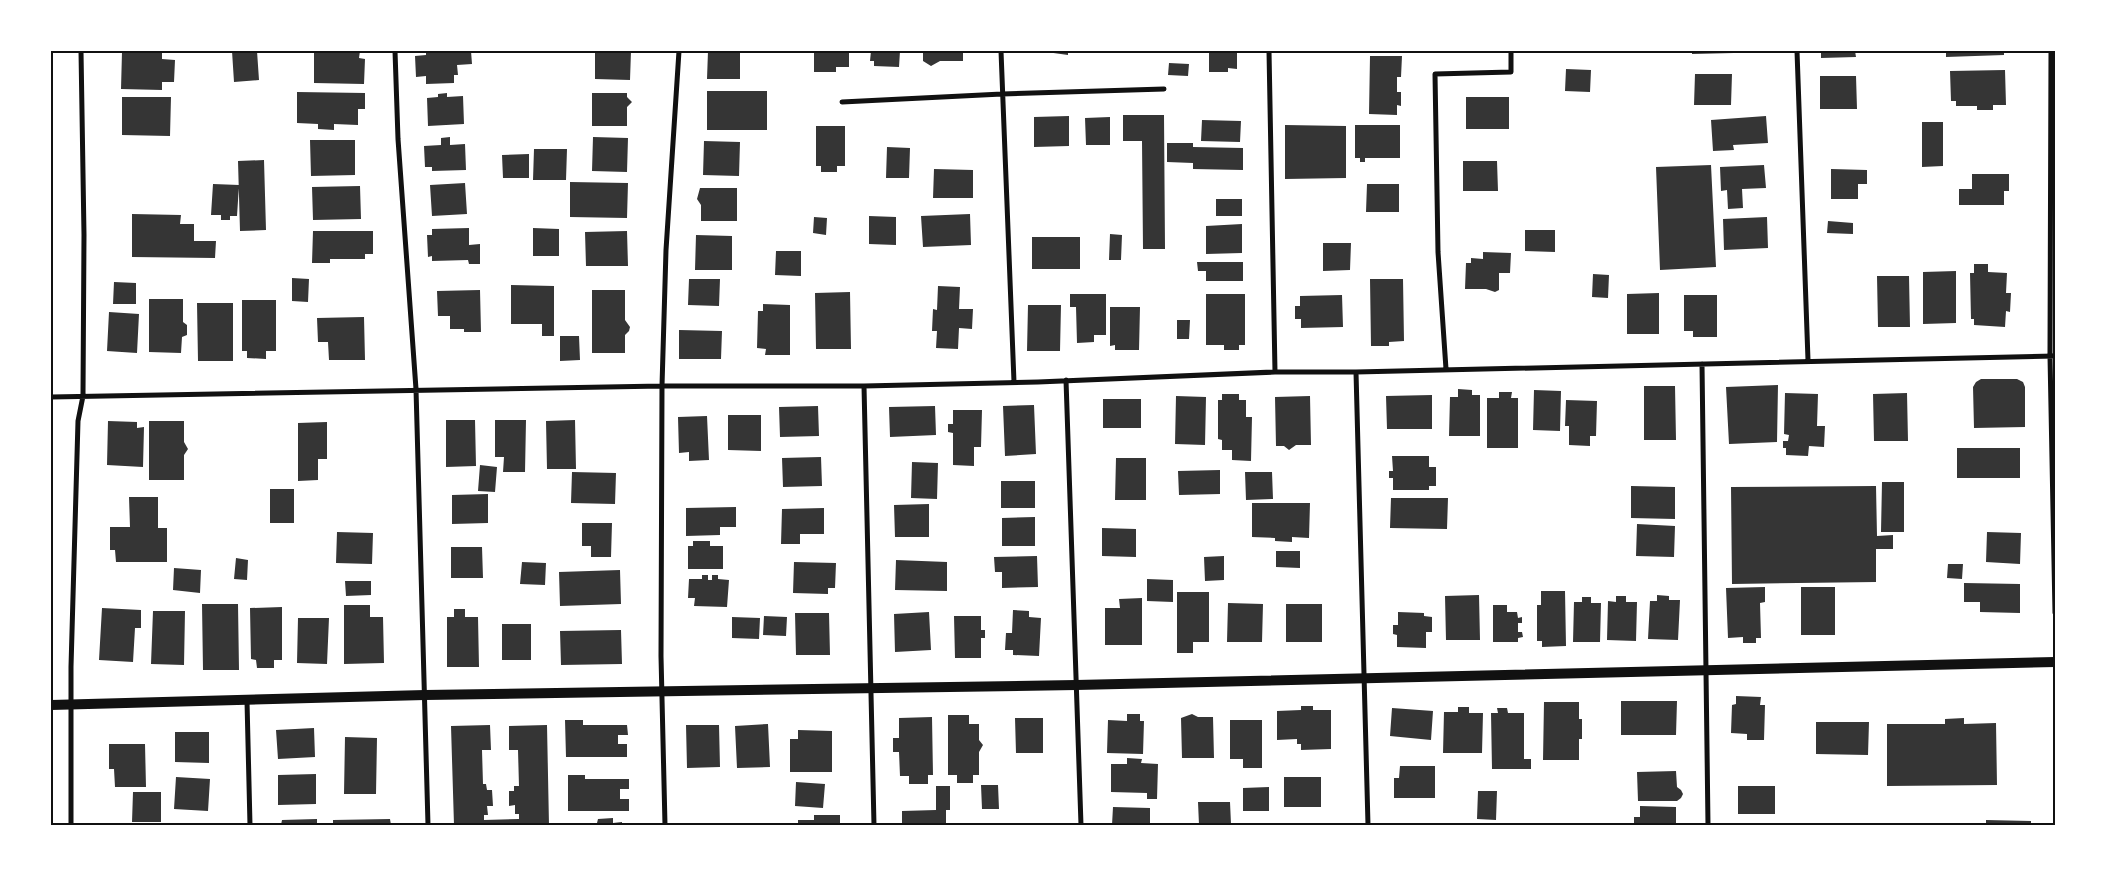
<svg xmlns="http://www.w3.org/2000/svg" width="2106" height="876" font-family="'Varela Round',sans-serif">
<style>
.building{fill:#353535}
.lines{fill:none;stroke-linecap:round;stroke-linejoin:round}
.minor{stroke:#111;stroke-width:5}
.secondary{stroke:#111;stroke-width:10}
.neatline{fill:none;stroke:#111;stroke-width:2}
</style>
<rect width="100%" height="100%" fill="#fff"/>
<!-- building -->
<path class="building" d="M232,51H257L259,80L234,82Z
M314,51H360L359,58L365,59L364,84L314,83Z
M426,51H471L472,64L457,65L458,75H454V83L426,84V76L416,77L415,56L426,55Z
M595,51H631L630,80L595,79Z
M708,51H740V79H707Z
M814,51H849V67H836V72H814Z
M871,51H900L899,67L874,66V61H870Z
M923,51H963V61H940L931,66L923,61Z
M1039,51H1068V55Z
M1209,51H1237V69L1228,68V72H1209Z
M1692,51H1734V53L1692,54Z
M1821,51H1855L1856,57L1821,58Z
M1946,51H2004V55L1946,57Z
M122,52L162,53V59L175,60L174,82H162V90L121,89Z
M1370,56H1402L1401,77H1397V92H1401V106L1397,105V115L1369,114Z
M1169,63L1189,64L1188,76L1168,75Z
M1566,69L1591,70L1590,92L1565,91Z
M2005,70L2006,105H1993V110H1977V106H1956V101H1951L1950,71Z
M1695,74H1732L1731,105H1694Z
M1820,76H1856L1857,109H1820Z
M707,91H767V130H707Z
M297,92L365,93V109H358V125L334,124V130L318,129V124L297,123Z
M447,93V97L463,96L464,124L428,126L427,98L438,97V94Z
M592,93H627V97L632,102L627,107V126H592Z
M122,97H171L170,136L122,135Z
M1466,97H1509V129H1466Z
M1123,115H1164L1165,249H1143L1142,141H1123Z
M1069,116V146L1034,147V117Z
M1766,116L1768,143L1733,145L1734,150L1713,151L1711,120Z
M1110,117V145H1086L1085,118Z
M1202,120L1241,121L1240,142L1201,141Z
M1922,122H1943V166L1922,167Z
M1285,125L1346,126V178L1285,179Z
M1355,125H1400V158H1365V162H1360V158H1355Z
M816,126H845V166H837V172H821V166H816Z
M450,137V145L465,144L466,170L432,171V167H425L424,146L441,145V138Z
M593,137L628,138L627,172L592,171Z
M310,140H355V175L311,176Z
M704,141L740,142L739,176L703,175Z
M1167,143H1193V147L1243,148V170L1193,169V163L1167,162Z
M887,147L910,148L909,178H886Z
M534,149H567L566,180H533Z
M529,154V178H503L502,155Z
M264,160L266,230L240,231L238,161Z
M1463,161H1497L1498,191H1463Z
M1711,165L1716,267L1660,270L1656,167Z
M1764,165L1766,188L1742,189L1743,208L1728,209L1727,190L1721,191L1720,167Z
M934,169L973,170V198H933Z
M1831,169L1867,170V184H1858V199H1831Z
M1972,174H2009V191H2004V205H1959V189H1972Z
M570,182L628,183L627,218L570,217Z
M465,183L467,214L432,216L430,185Z
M213,184L239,185L237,216H230V220H221V215H211Z
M1367,184H1399V212H1366Z
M360,186L361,219L313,220L312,187Z
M700,188H737V221H701V205L697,199Z
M1216,199H1242V216H1216Z
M132,214L181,215L180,224H194V241H216L215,258L132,257Z
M970,214L971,245L923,247L921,216Z
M869,216L896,217V245L869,244Z
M814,217L827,218L826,235L813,233Z
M1767,217L1768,248L1724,250L1723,219Z
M1828,221L1853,223V234L1827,233Z
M1242,224V253L1206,254V226Z
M469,228V245L480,244V264H469L468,260L432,261V256L428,257L427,235H432V229Z
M533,228L559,229V256H533Z
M1525,230H1555V252L1525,251Z
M313,231H373V254H365V259H330V263H312Z
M627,231L628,266H586L585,232Z
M1110,234L1122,235L1121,260H1109Z
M696,235L732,236V270H695Z
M1032,237H1080V269H1032Z
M1323,243H1351L1350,270L1323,271Z
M776,251H801V276L775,275Z
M1483,252L1511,253L1510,273H1499V290L1495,292L1486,289H1465L1466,263H1471V258L1483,259Z
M1197,262H1243V281H1206V271H1198Z
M1974,264H1988V272L2007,273L2006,293H2011L2010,312L2006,311L2005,327L1974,325V319H1971L1970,273H1974Z
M1956,271V323L1923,324V272Z
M1593,274L1609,275L1608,298L1592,297Z
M1877,276H1909L1910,327H1878Z
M292,278L309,279L308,302L292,301Z
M689,279H720L719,306L688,305Z
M1370,279H1403L1404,341L1389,342V346H1371Z
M114,282L136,283V304H113Z
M511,285L554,286V336H542V324H511Z
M938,286L960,287L959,309H973L972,329L959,328L958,349L936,348L937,331H932L933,309L937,310Z
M480,290L481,332H464V329H450V316H438L437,291Z
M592,290H625V320L630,327L629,331L625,335V353H592Z
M850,292L851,349H816L815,293Z
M1659,293V334H1627V294Z
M1070,294H1106V335H1094V342L1077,343L1076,307H1070Z
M1206,294H1245V345H1239V350H1224V345H1206Z
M1342,295L1343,327L1301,328V319H1295V306H1300V296Z
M1684,295H1717V337H1693V331H1684Z
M149,299H183V322L187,325V335L182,337L181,353L149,352Z
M242,300H276V351H266V359L247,358V351H242Z
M197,303H233V361H198Z
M763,304L790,305V355H765L766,349L757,348L758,311H763Z
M1028,305H1061L1060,351H1027Z
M1110,307H1140L1139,350H1115V345L1110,346Z
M109,312L139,314L137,353L107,351Z
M364,317L365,360H329L328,342H318L317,318Z
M1177,320H1190L1189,339H1177Z
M679,330L722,331L721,359H679Z
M560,336H579L580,360L560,361Z
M1981,379H2017L2023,382L2025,387V427L1974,428L1973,387L1976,382Z
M1778,385L1777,442L1729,444L1726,387Z
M1644,386H1675L1676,440H1644Z
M1458,389L1472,390V395H1480V436H1449L1450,397H1458Z
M1534,390L1561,391L1560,431L1533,430Z
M1499,392H1512L1511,398H1518V448H1487V398H1499Z
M1785,393L1818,394L1817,426H1825L1824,447L1809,446L1808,456L1786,455V448H1783V441H1788L1789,435L1784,434Z
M1907,393L1908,441H1874L1873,394Z
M1222,394H1239V400H1246V417H1252L1251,461L1232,460V450H1222V440L1218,439V400H1222Z
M1432,395V429H1387L1386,396Z
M1176,396L1206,397L1205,445L1175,444Z
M1310,396L1311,445H1296L1289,450L1284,446H1276L1275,397Z
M1103,399H1141V428H1103Z
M1566,400L1597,401L1596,436H1590V446L1569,445V426H1565Z
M1034,405L1036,454L1005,456L1003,406Z
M818,406L819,436L780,437L779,407Z
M935,406L936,435L890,437L889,407Z
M953,410H982L981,447H974V466L953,465V433L948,432V424H953Z
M728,415H761V451L728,450Z
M707,416L709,460L689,461V452L679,453L678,417Z
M446,420H475L476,466L446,467Z
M495,420H526L525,472H503L504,457H495Z
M575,420L576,469H547L546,421Z
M108,421L137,422V428L144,427L143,467L107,465Z
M149,421H184V442L188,449L184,455V480H149Z
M327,422V459H318V480L298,481V423Z
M1957,448H2020V478H1957Z
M1392,456H1429V467H1436V486H1429V490H1393V478H1389V471H1393Z
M821,457L822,486L783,487L782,458Z
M1116,458H1146V500H1115Z
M912,462L938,463L937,499L911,498Z
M480,465L497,467L495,492L478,491Z
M1220,470V494L1179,495L1178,471Z
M572,472L616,473L615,504L571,503Z
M1245,472H1272L1273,499L1246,500Z
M1001,481H1035V508H1001Z
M1882,482H1904V532H1881Z
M1631,486L1675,487V519L1631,518Z
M1876,486L1877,536L1893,535V549H1876V582L1732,584L1731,487Z
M270,489H294V523H270Z
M488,494V523L452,524V495Z
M129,497H158V528H167V562H116L115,550H110V527H130Z
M1391,498H1448L1447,529L1390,528Z
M1252,503H1310L1309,538L1292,537V542L1275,541V538L1252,537Z
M929,504V537H895L894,505Z
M736,507V527H720V535L686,536V508Z
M824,508V534H800V544H781L782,509Z
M1035,517V546H1002V518Z
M582,523H612L611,557H591V546H582Z
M1637,524L1675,526L1674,557L1636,556Z
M1102,528L1136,529V557L1102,556Z
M337,532L373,533L372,564L336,563Z
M1987,532L2021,533L2020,564L1986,562Z
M693,541H710V546H723V569H688V546H693Z
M451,547H482L483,578H451Z
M1276,551H1300V568L1276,567Z
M1037,556L1038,587L1002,588V572H995L994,557Z
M1224,556V580L1205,581L1204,557Z
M236,558L248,560L247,580L234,579Z
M896,560L947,562V591L895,590Z
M522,562L546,563L545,585L520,584Z
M794,562L836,563L835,588H828V594L793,593Z
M1948,564H1963L1962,579L1947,578Z
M174,568L201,570L200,593L173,590Z
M620,570L621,604L560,606L559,572Z
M702,575H708V580H712V575H718V579L729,580L727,607L694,606L695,598H688L689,579H702Z
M1147,579L1173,580V602L1147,601Z
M345,581H371V595L346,596Z
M1964,583L2020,584V613L1980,612V602H1964Z
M1765,587V602L1760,603L1761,638H1756V643H1743V637L1728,638L1726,588Z
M1801,587H1835V635H1801Z
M1541,591H1565L1566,646L1542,647V641H1537V605H1541Z
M1177,592H1209V642H1193V653H1177Z
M1479,595L1480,640H1446L1445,596Z
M1657,595L1669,596V600H1680L1678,640L1648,639L1650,601H1657Z
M1616,596H1626V602H1637L1636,641L1607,640L1608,601L1616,602Z
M1582,597H1591V603H1601L1600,642H1573L1574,602H1582Z
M1142,598V645H1105V608H1120L1119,599Z
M1228,603L1263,604L1262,642H1227Z
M202,604H238L239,670H203Z
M1286,604H1322V642H1286Z
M344,605H370V617H383L384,663L344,664Z
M1493,605H1507V612H1517L1518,618L1522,617V623H1518V632H1522L1523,637L1518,638V642H1493Z
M282,607V660H274V668H257L256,660L251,659L250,608Z
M102,608L141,610V628H135L133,662L99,660Z
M454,609H465V617H478L479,667H447V617H454Z
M1013,610L1029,611V617L1041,618L1039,656L1013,655V650H1005L1006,633H1012Z
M153,611H185L184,665L151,664Z
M929,612L931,650L895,652L894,614Z
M1398,612L1424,613V616L1432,617V632H1426V648L1397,647V635L1393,634V625H1398Z
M795,613H829L830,655H796Z
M764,616L787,617L786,636L763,635Z
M954,616H981V630H985V638H981V658H955Z
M732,617L760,618L759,639L732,638Z
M298,618H329L327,664L297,663Z
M502,624H531V660H502Z
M621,630L622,664L561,665L560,631Z
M1736,696L1761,697L1760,705H1765L1764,740H1747V734L1731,733L1732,705L1736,704Z
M1621,701H1677L1676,735H1621Z
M1544,702H1579V719H1582V739H1579V760H1543Z
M1301,706H1313V710H1331V749L1301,750V744H1297V739L1277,740V711L1301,710Z
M1458,707H1469V713H1483L1482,753H1443L1444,712H1458Z
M1392,708L1433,711L1431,740L1390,736Z
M1497,708H1507L1508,713H1524V759H1531V769H1492L1491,713H1498Z
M1127,714H1140V721H1144L1143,754L1107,753L1108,720L1127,721Z
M1192,714L1198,717H1213L1214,758H1182L1181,718Z
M948,715H969V724H979V740L983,745L979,752V775H973V783H957V775H948Z
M932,717L933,775H928V784H909V776H900L899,752H893V738H899V718Z
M1015,718H1043V753H1016Z
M1964,718V724L1996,723L1997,785L1887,786V724H1945V719Z
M565,720H583V725H627L628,735H618V744H627V757H566Z
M1230,720H1262V768H1243V759H1230Z
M1816,722H1869L1868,755L1816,754Z
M768,724L770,767L737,768L735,726Z
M490,725L491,750H482L483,784H486L487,790H492L493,806H487L488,815H484V820L519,819V814H515V805L509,806V791H514V786H519L518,750H509V726L547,725L549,825H454L451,726Z
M686,725H719L720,767L687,768Z
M314,728L315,757L278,759L276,730Z
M798,730L832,731V772H790V739H798Z
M175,732H209V763L175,762Z
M345,737L377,738L376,794H344Z
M109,744H145L146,787H115L114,769H109Z
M1127,758L1142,759L1141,763L1158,764L1157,799H1147V793L1111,792V764H1127Z
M1400,766H1435V798H1394V778H1399Z
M1676,771L1677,787L1681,790L1683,794L1681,798L1677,801H1638L1637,772Z
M316,774V804L278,805V775Z
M568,775H585V779H629V789H620V799H629V811H568Z
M176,777L210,779L208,811L174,809Z
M1284,777H1321V807H1284Z
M796,782L825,784L823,808L795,806Z
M981,785H998L999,809H982Z
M936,786H950V810H946V825H902V811L936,810Z
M1738,786H1775V814H1738Z
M1269,787V811H1243V788Z
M1478,791H1497L1496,820L1477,819Z
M133,792H161V822H132Z
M1198,802H1230L1231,824L1199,825Z
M1640,806L1676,807V825H1634V817H1640Z
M1113,807L1150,808V825H1112Z
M814,815H840V825H798V820H814Z
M613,818V823L622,822V825H588V823H597L598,819Z
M317,819V823L321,825H281L282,820Z
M390,819L391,825H333V820Z
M1986,820L2031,821V825H1986Z"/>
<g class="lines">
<!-- minor -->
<path class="minor" d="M395,51L398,139L416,389L428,825
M1001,51L1014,382
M1269,51L1275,372
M1797,51L1808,360
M2051,51L2050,356L2055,613
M842,102L1002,94L1164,89
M1702,364L1708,825
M1446,369L1438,252L1435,74L1511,72V51
M1356,372L1368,825
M1066,380L1081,825
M864,386L874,825
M51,397L662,386H864L1038,382L1275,372H1356L2055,356
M247,701L250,825
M71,825V667L78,421L83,396L84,235L81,51
M665,825L661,656L662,386L666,250L679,51"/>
<!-- secondary -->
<path class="secondary" d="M51,705L425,695L1076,685L2055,662"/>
</g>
<!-- border -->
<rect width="2106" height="876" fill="none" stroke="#ffffff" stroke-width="105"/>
<rect x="52" y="52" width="2002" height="772" class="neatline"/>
</svg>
